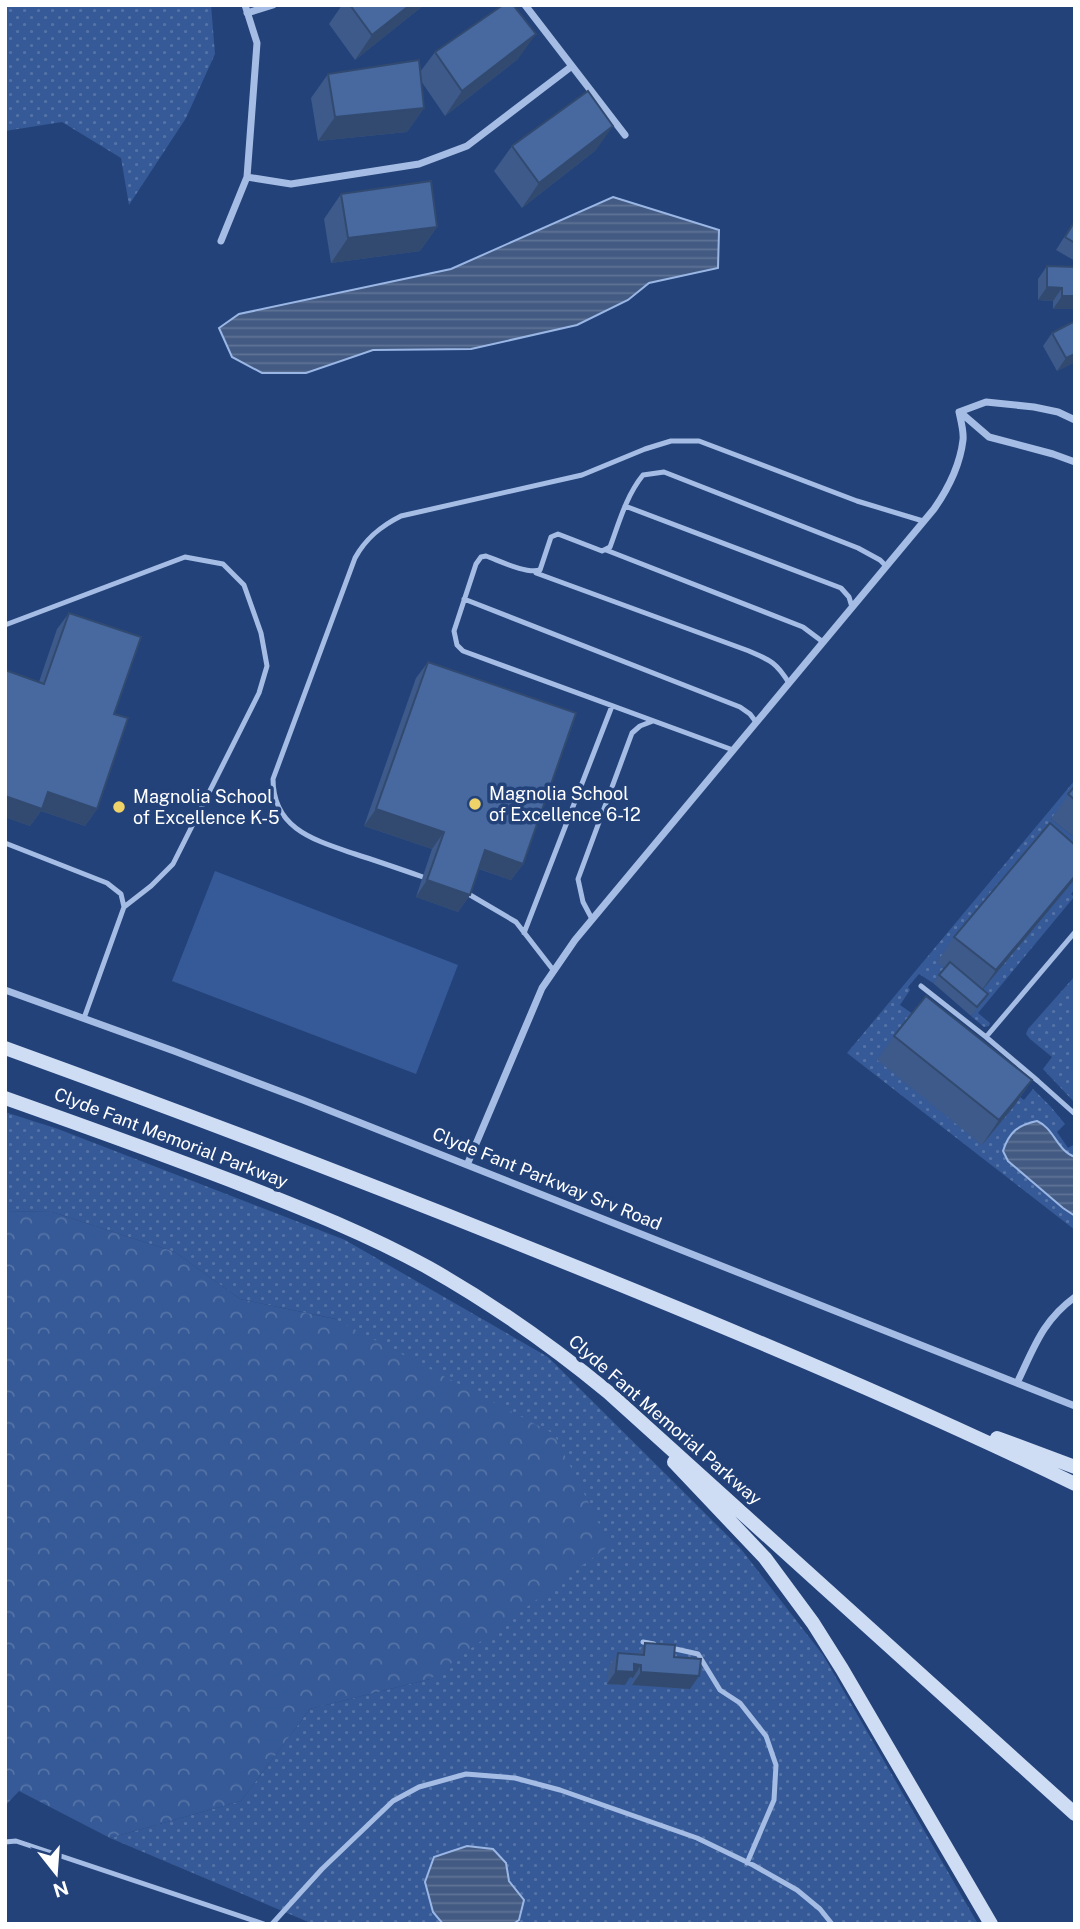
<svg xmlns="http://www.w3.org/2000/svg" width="1080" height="1929" font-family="'Public Sans',sans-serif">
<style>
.green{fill:url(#green-dots);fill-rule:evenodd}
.forest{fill:url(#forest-crowns)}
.pitch{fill:#365a97}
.water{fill:url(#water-rules);stroke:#99b6e5;stroke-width:2}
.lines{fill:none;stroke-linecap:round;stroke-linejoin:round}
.lane{stroke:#a5bde4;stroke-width:5}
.street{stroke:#a5bde4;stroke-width:7}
.secondary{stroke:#cedcf4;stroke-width:14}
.wall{fill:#3d5a8a}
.shaded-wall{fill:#324a70}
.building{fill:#4769a0;stroke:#324a70;stroke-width:2}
.poi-dot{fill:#efd268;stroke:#234279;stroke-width:2.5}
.labels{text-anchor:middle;stroke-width:7;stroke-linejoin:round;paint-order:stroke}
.poi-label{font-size:18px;fill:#fff;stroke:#234279;text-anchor:start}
.street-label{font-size:18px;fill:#fff;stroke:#234279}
</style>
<defs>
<pattern id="green-dots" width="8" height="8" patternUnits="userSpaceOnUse" patternTransform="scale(1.75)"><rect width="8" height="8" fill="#365a97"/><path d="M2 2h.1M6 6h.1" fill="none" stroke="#5473a7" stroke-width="1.8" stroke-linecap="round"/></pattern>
<pattern id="forest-crowns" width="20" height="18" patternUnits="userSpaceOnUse" patternTransform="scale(1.75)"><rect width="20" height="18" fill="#365a97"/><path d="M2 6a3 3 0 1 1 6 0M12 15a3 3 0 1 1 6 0" fill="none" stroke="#5473a7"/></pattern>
<pattern id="water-rules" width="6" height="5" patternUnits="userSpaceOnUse" patternTransform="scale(1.75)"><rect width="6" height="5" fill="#435a82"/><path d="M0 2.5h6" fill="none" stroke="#5f7395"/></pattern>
</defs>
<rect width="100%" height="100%" fill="#234279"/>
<!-- green -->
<path class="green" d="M5,5H211L215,54L186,118L129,205L121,158L62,122L5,131Z
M1075,780V790L1051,819L1075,838V889L1071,894L1074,897L978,1013L990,1023L989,1026L984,1027L971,1016L981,1003L944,971L933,983L919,974L908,987L910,990L900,1005L913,1014V1017L1024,1100L1033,1089L1051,1107L1065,1124L1057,1132L1068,1148L1075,1144V1230L847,1053ZM1072,883L947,969L937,961Z
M1075,976V1103L1043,1069L1052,1057L1030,1039L1026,1034L1028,1029Z
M5,1112L58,1129L345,1240L548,1357L741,1549L823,1655L978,1924H313L110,1838L241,1801L310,1709L430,1679L336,1319L240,1299L175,1252L52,1212L5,1211Z"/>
<!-- forest -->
<path class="forest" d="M5,1211L52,1212L175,1252L240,1299L335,1319L554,1434L610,1545L430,1679L310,1709L241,1801L110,1838L19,1791L5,1806Z"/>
<!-- pitch -->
<path class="pitch" d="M215,871L458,965L416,1074L172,981Z"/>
<!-- water -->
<path class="water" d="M613,197L719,230L718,268L649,283L628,300L577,325L471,349L373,350L306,373H262L232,357L219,328L239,314L451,269Z
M1037,1121C1054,1128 1057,1151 1075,1157V1216L1063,1208L1008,1161L1003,1151C1009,1132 1018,1125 1037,1121Z
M467,1846L493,1849L506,1863L509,1881L524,1900L519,1920L513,1924H443L433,1912L425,1882L434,1857Z"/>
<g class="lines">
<!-- lane -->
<path class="lane" d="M625,506L841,588L849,597L852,607
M606,550L803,627L823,642
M536,573L749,651C770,660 776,662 789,683
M464,599L740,707L750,714L756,722
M5,625L185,557L223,564L244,585L261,633L267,666L259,693L173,864L151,886L124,907L84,1018
M733,750L463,651L457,645L454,631L476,564L481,557L486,556C500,561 526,574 540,570L551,537L558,534L602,551L610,547C619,523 626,496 643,475L664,472L858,548L880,560L886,566
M5,843L107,883L121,894L124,907
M423,877C400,869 377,861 355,854C314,840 273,829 273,779L355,558C366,538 381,526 401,516L582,475L645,449L671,441H699L857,501L923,521
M465,892L516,922L554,971
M592,919L583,902L578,879L632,733L640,726L653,721
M1075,932L986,1037L1038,1081L1075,1114
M524,933L612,706
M921,986L986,1037
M643,1642L654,1644
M671,1648L698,1654L720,1690L740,1703L766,1736L776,1765L774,1800L747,1863
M5,1842L16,1841L264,1924
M272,1924L322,1869L393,1801L419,1787L466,1774L515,1778L560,1790L697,1838L753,1865L797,1890L820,1909L832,1924"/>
<!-- street -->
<path class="street" d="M525,5L625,135
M247,13L273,5
M247,177L291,184L419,164L467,146L572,66
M221,241L247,177L257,43L245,5
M959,412L986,402L1034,407L1058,412L1075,420
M960,412L989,437L1053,454L1075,462
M5,990L174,1051L303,1100L1075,1406
M467,1165L542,988L575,940L934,509C948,489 960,465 963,440C964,432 961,421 959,412
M1017,1383C1034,1348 1042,1321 1075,1297"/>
<!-- secondary -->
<path class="secondary" d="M5,1048C193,1116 379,1187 564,1262C736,1331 908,1403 1075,1484
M5,1098C84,1126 162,1154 240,1184C304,1209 369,1235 429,1268C493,1304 552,1346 608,1392L1075,1814
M997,1438L1075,1467
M674,1462L765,1558L813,1623L842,1669L991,1924"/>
</g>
<!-- wall -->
<path class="wall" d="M342,5H424L355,60L329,24Z
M435,52L518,59L445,116L421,81L424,108L407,132L318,141L311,98L328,74L420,72Z
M512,146L596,150L522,208L494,171Z
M341,194L437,227L420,251L331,263L324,219Z
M1075,220V261L1056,250Z
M1047,266L1075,267V309H1053V301L1038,300V279Z
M1052,333L1075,362L1057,371L1043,346Z
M69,613L114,714L97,809L85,826L41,811L30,826L5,817V670L39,682L57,629Z
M428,662L523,864L511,880L479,869L470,895L458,912L416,897L432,849L364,826L416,678Z
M1075,786V838L1051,819Z
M1075,845V879L982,990V1003L971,1016L933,983L945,968L937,962L954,937Z
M894,1036L1032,1080L1015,1105L982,1145L877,1060Z
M645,1643L674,1657L699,1676L690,1689L632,1685L633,1678L630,1677L625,1685L607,1684L609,1666L618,1653L637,1655Z"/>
<!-- shaded-wall -->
<path class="shaded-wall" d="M410,5H424L355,60L372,35Z
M536,34L518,59L445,116L462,91Z
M424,108L407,132L318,141L335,117Z
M613,126L596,150L522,208L539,183Z
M437,227L420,251L331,263L348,238Z
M1047,287L1062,288L1053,301L1038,300Z
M1062,296H1075V309H1053Z
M1075,354V362L1057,371L1066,358Z
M48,792L97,809L85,826L41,811L30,826L5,817V796Z
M376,809L444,832L432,849L364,826Z
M485,850L523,864L511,880L474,867Z
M1075,876V879L979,994L996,970Z
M427,880L470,895L458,912L416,897Z
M1032,1080L1015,1105L982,1145L999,1120Z
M634,1664L641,1665L633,1678L630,1677L625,1685L607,1684L616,1671Z
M641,1672L699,1676L690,1689L632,1685Z"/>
<!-- building -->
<path class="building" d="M350,5H410L372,35Z
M503,5H513L536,34L462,91L435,52Z
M419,60L424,108L335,117L328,74Z
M588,91L613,126L539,183L512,146Z
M431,181L437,227L348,238L341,194Z
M1075,221V243L1065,237Z
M1047,266L1075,267V296H1062V288L1047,287Z
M1075,321V354L1066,358L1052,333Z
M69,613L141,637L114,714L128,718L97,809L48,792L42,809L5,796V670L44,684Z
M428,662L576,713L523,864L485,850L470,895L427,880L444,832L376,809Z
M1075,786V800L1068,794Z
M1050,823L1075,845V876L996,970L954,937Z
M950,962L988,994L977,1007L939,975Z
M926,996L1032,1080L999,1120L894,1036Z
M645,1643L675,1645L674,1657L701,1659L699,1676L641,1672V1665L634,1664V1672L616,1671L618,1653L644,1655Z"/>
<!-- markers -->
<g class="poi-dot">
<circle cx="475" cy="804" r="7"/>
<circle cx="119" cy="807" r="7"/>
</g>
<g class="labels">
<!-- poi labels -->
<g class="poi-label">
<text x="489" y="800">Magnolia School<tspan x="489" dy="21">of Excellence 6-12</tspan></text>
<text x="133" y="803">Magnolia School<tspan x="133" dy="21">of Excellence K-5</tspan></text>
</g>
<!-- street labels -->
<g class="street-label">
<text transform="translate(171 1138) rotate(21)" y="6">Clyde Fant Memorial Parkway</text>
<text transform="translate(547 1179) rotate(22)" y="6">Clyde Fant Parkway Srv Road</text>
<text transform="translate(665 1420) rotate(41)" y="6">Clyde Fant Memorial Parkway</text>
</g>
</g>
<!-- border -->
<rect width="1080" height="1929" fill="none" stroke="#ffffff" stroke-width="14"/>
<!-- north arrow -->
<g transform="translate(56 1873) rotate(163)" stroke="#234279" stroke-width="5" paint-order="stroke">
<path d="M0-5L12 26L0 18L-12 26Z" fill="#ffffff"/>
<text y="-10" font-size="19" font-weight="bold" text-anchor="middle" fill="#ffffff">N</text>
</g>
</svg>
